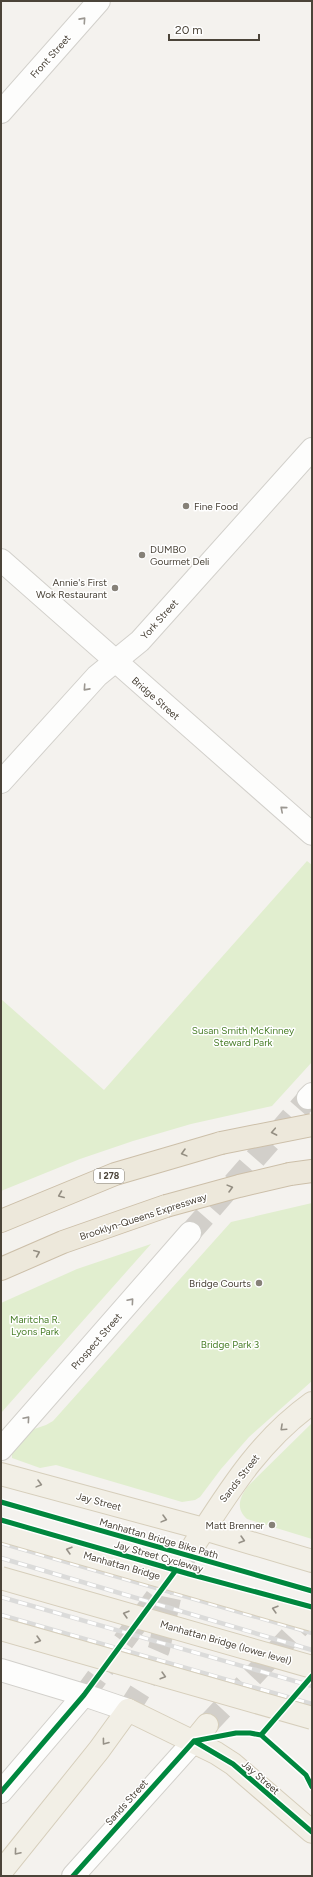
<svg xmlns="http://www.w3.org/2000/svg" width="313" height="1877" font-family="Figtree,sans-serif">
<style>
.green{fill:#e1eecf}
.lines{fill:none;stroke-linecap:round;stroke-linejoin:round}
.minor-tunnel{stroke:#d2cfca;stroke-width:22;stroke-dasharray:22 11;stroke-linecap:butt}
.major-tunnel{stroke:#d2cfca;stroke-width:22;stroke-dasharray:22 11;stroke-linecap:butt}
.minor-casing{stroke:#d2d0cb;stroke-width:24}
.major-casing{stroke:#d6cebb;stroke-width:24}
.highway-casing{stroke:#ccbfa9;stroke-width:24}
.minor{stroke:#fdfdfc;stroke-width:22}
.major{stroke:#f2efe6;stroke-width:22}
.highway{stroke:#ede8db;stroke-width:22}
.rail-casing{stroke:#dbdbda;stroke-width:4.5}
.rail{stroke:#fff;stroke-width:3;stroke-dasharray:9;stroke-linecap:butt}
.major-bridge-casing{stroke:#d6cebb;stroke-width:24;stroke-linecap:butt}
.highway-bridge-casing{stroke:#ccbfa9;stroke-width:24;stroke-linecap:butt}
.major-bridge{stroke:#f2efe6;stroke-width:22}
.highway-bridge{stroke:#ede8db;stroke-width:22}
.cycleway-casing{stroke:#fff;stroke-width:8}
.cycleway{stroke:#00873e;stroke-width:5}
.oneway{stroke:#9b9791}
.oneway2{stroke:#948e82}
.oneway3{stroke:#969187}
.poi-dot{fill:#868178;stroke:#fff;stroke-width:1.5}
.labels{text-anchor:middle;stroke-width:3;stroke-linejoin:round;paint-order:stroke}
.shield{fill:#fff;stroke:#817c74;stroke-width:1}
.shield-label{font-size:9px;font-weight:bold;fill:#4b4439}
.street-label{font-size:10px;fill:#4b4439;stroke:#fff}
.poi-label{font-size:10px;fill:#4b4439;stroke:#fff;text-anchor:end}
.park-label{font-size:10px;fill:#4a7f2a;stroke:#fff}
</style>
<rect width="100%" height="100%" fill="#f4f2ee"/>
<!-- green -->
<path class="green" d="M307,861L312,865V1062L272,1106L191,1124L133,1141L80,1159L1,1191V999L104,1090Z
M312,1203V1381L249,1437L221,1469L200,1497L195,1500L182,1502L56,1465L40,1468L12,1458V1453L34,1429L46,1425L53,1421L231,1222Z
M151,1244L1,1413V1303L77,1269Z
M312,1423V1539L247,1519C236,1509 239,1499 247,1487Z"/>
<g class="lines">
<!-- minor-tunnel -->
<path class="minor-tunnel" d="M190,1233L308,1098
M84,1695L176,1570"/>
<!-- major-tunnel -->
<path class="major-tunnel" d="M128,1710L142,1688L159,1649L176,1570L194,1545
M207,1725L312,1613"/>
<!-- minor casing -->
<g class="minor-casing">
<path id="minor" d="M1,112L99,1
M1,560L312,834
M1,782L97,676L140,641L312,449
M308,1098L312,1094
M1,1449L190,1233
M1,1670L84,1695L128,1710
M1,1792L84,1695
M73,1876L194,1741"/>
</g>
<!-- major casing -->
<g class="major-casing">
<path id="major" d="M1,1474L204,1529L312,1561
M194,1545C229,1491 259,1441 312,1403
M194,1741L207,1725
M1,1872L99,1750L128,1710L216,1753L233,1764L312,1832"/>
</g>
<!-- highway casing -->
<g class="highway-casing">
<path id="highway" d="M290,1174L312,1171
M1,1221L115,1174L221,1143
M1,1269L63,1242L166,1206"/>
</g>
<!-- minor -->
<use href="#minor" class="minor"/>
<!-- major -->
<use href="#major" class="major"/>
<!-- highway -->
<use href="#highway" class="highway"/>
<!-- rail casing -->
<g class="rail-casing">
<path id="rail" d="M1,1543L312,1633
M1,1558L312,1650
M1,1597L312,1686
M1,1615L312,1704"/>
</g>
<!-- rail -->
<use href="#rail" class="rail"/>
<!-- major-bridge casing -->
<g class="major-bridge-casing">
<path id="major-bridge" d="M1,1530L312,1620
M1,1578L312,1667
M1,1629L312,1718"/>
</g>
<!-- highway-bridge casing -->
<g class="highway-bridge-casing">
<path id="highway-bridge" d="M221,1143L312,1125
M166,1206L239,1186L290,1174"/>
</g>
<!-- major-bridge -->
<use href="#major-bridge" class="major-bridge"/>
<!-- highway-bridge -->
<use href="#highway-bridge" class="highway-bridge"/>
<!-- cycleway casing -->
<g class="cycleway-casing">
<path id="cycleway" d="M1,1502L312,1591
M1,1520L189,1574L312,1607
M261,1735L312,1676
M194,1741L233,1764L312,1832
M194,1741L236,1733H250L261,1735L306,1775L312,1787
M1,1792L84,1695L176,1570
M73,1876L194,1741"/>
</g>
<!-- cycleway -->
<use href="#cycleway" class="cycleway"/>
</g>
<!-- one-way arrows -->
<defs><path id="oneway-chevron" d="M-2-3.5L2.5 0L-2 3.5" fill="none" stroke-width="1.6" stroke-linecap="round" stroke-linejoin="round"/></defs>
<g class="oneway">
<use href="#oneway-chevron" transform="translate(83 20) rotate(-48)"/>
<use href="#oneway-chevron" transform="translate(86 688) rotate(132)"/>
<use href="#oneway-chevron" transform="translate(283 809) rotate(-139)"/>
<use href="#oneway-chevron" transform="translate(131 1301) rotate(-49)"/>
<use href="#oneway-chevron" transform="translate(27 1419) rotate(-49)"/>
</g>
<g class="oneway2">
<use href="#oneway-chevron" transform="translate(274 1132) rotate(169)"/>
<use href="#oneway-chevron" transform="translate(184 1153) rotate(165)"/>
<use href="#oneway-chevron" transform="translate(230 1188) rotate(-15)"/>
<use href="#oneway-chevron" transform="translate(61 1195) rotate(158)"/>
<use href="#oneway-chevron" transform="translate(37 1253) rotate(-23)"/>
</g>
<g class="oneway3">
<use href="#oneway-chevron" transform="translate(283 1428) rotate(137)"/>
<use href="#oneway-chevron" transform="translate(39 1484) rotate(15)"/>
<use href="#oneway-chevron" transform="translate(164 1519) rotate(15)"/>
<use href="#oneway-chevron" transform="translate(242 1540) rotate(16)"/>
<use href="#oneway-chevron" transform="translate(69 1550) rotate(-164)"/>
<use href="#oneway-chevron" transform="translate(275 1609) rotate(-164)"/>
<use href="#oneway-chevron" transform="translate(126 1614) rotate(-164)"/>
<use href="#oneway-chevron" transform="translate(38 1640) rotate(16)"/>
<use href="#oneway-chevron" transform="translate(163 1676) rotate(16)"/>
<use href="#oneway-chevron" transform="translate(105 1742) rotate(127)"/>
<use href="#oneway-chevron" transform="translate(17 1852) rotate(130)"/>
</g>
<!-- markers -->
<g class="poi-dot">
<circle cx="186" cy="506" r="4"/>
<circle cx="142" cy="555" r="4"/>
<circle cx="115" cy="588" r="4"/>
<circle cx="259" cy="1283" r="4"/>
<circle cx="272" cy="1525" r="4"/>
</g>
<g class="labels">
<!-- shield labels -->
<rect class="shield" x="94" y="1169" width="30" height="14" rx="3"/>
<g class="shield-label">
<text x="109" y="1179">I 278</text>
</g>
<!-- street labels -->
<g class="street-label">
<text transform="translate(50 56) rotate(-48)" y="4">Front Street</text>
<text transform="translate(159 619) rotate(-48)" y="4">York Street</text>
<text transform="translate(156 698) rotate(41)" y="4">Bridge Street</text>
<text transform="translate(143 1216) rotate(-18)" y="4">Brooklyn-Queens Expressway</text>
<text transform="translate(96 1341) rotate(-49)" y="4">Prospect Street</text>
<text transform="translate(239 1478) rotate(-52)" y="4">Sands Street</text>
<text transform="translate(99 1501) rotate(15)" y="4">Jay Street</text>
<text transform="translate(159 1538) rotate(16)" y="4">Manhattan Bridge Bike Path</text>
<text transform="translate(159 1556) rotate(16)" y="4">Jay Street Cycleway</text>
<text transform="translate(122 1565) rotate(16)" y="4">Manhattan Bridge</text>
<text transform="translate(226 1642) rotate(16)" y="4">Manhattan Bridge (lower level)</text>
<text transform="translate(261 1777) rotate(41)" y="4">Jay Street</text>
<text transform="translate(126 1802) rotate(-48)" y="4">Sands Street</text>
</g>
<!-- poi labels -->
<g class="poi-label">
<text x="194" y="510" text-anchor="start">Fine Food</text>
<text x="150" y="553" text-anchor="start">DUMBO<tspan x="150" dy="12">Gourmet Deli</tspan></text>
<text x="107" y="586">Annie's First<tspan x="107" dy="12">Wok Restaurant</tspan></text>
<text x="251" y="1287">Bridge Courts</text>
<text x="264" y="1529">Matt Brenner</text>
</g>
<!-- park labels -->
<g class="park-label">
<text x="243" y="1034">Susan Smith McKinney<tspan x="243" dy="12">Steward Park</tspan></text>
<text x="35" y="1323">Maritcha R.<tspan x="35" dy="12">Lyons Park</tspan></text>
<text x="230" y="1348">Bridge Park 3</text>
</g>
</g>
<!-- border -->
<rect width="313" height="1877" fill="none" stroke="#4b4439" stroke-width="4"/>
<!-- scale -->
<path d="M169 34v6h90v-6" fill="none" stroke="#4b4439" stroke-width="2"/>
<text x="175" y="34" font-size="12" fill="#4b4439" stroke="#ffffff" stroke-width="3" paint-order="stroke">20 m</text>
</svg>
